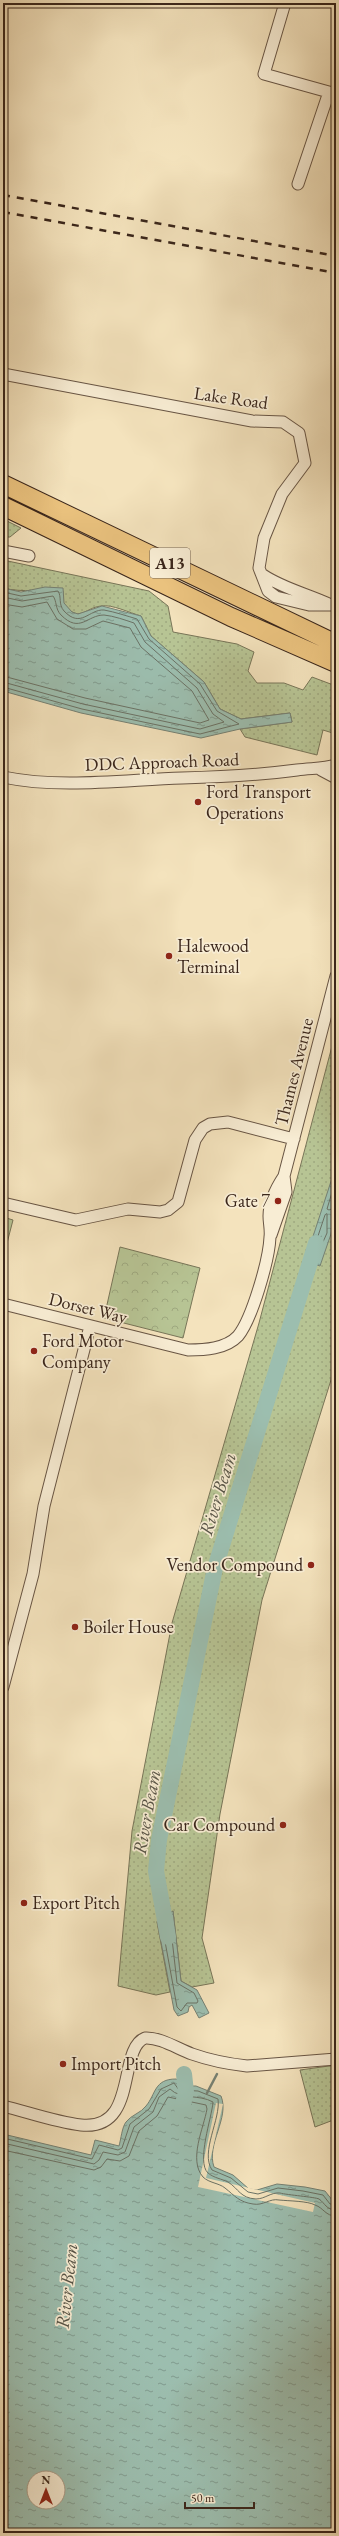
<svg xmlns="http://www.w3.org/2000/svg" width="339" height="2536" font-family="'EB Garamond',serif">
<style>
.grass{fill:url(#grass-dots);stroke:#787558}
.forest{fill:url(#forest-crowns);stroke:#787558}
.pitch{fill:#b7c494;stroke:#787558}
.water{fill:url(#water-ripples);stroke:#758174;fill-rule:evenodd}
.pier{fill:#f4e3bd}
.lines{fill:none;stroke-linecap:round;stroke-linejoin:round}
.shore{stroke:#6b7265;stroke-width:1}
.stream{stroke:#758174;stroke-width:2.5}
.river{stroke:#9cbeaf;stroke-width:16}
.minor-casing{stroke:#685544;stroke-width:13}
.trunk-casing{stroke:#3a261b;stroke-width:20}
.minor{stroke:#f8edd4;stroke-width:11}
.trunk{stroke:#eac27e;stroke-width:18}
.rail{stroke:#3a261b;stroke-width:2.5;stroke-dasharray:7 7;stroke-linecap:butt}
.poi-dot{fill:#8f2418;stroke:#f8edd4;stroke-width:1.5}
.labels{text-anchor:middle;stroke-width:3.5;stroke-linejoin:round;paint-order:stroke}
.shield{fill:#f8edd4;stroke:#736252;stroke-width:1}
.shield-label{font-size:17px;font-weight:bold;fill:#3a261b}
.street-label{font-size:18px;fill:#3a261b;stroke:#f8edd4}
.poi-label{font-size:18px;fill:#3a261b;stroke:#f8edd4;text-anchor:start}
.water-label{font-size:19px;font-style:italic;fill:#575447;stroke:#f8edd4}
</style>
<defs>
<pattern id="grass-dots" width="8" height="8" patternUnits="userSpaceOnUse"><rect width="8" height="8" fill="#b7c494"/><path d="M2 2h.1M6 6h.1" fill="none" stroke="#9ea87f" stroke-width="1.8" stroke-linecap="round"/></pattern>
<pattern id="forest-crowns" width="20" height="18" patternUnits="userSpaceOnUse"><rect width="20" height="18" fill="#b7c494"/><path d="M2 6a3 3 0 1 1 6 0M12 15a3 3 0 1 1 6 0" fill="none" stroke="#9ea87f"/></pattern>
<pattern id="water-ripples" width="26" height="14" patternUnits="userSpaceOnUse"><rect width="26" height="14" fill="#9cbeaf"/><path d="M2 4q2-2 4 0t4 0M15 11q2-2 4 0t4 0" fill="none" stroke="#809a8e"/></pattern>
</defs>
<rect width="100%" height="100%" fill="#f4e3bd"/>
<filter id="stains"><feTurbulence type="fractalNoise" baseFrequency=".005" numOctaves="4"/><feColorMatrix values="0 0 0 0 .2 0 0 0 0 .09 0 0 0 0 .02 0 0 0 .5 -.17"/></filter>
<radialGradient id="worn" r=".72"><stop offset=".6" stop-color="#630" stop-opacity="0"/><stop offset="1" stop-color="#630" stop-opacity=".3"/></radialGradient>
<!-- grass -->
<path class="grass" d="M3,519L21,528L10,537H3Z
M3,560L149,591L168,606L173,632L237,644L254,652L248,671L257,683H284L303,690L312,677L336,686V734L323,730L317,755L245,737L240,729L292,722L290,713L241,719L220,709L204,682L151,636L141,616C130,613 112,604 101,606C84,608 79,624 63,603V591C43,589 23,593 3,588Z
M336,1031V1364L262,1600L220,1814L202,1938L214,1983L192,1987L181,1981L173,1911L157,1922L170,1992L156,1995L118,1986L132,1831L172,1623L259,1323Z
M336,2065V2119L315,2127L300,2070Z"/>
<!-- forest -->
<path class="forest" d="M120,1247L200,1268L183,1338L104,1318Z"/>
<!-- pitch -->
<path class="pitch" d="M3,1217L13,1220L6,1247L3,1246Z"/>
<!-- water -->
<path class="water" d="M45,587L63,588L64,603L72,612L78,614L102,606L141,616L151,636L204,682L220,709L241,719L290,713L292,722L240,729L201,738L81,713L3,691V588L21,592Z
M336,1166V1206L331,1234L320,1266L305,1261Z
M173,1911L181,1981L197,1990L209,2013L199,2018L192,2005L189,2007L188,2012L178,2016L174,2010L157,1921Z
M176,2079L180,2081V2086H196L221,2096C230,2118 206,2144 214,2167L233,2175L249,2189L257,2190L277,2184L305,2187L325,2191L333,2201L336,2199V2533H3V2134L91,2155L95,2140L119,2146C121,2139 122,2127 126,2122C131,2115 141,2113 146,2106C156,2094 154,2079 176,2079ZM34,2478H58V2502H34Z"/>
<!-- pier -->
<path class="pier" d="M216,2103L223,2104L206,2178L315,2203L313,2212L198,2187Z"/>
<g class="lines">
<!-- shore -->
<path class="shore" d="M3,592L21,596L58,591C62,597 58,604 64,611C81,629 89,609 104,610C115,612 127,616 137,619L149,639L200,684L217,711L239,724L200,734L82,709L3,687
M3,597L22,601L53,596C57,601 55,609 61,615C80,634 87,615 104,615C114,616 125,620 134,623L145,642L197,688L213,714L224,722L200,729L83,704L3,682
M3,604L22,607L47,602L57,619L73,629H86L103,621L130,628L141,647L192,691L209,720L200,723L85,698L3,676
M336,1179L327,1209L329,1210L336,1207
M327,1214V1233L315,1260L311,1257L325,1215Z
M167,1919L170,1921L177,1983L194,1993L198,2001L197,2003H187L181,2011L177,2007L162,1925Z
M3,2138L92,2159L99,2145L118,2150L122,2148L130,2124L149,2109L161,2089L174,2083L179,2090L198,2091L218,2099C221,2119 200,2152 212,2170L231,2178L248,2192L258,2194L278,2188L303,2191L323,2195L330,2204H336
M3,2143L94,2164L99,2160L103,2152L118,2155L125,2152L134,2127L153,2112L159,2097L170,2089C181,2100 199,2094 213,2102C212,2117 196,2162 208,2173C214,2178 222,2179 228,2182C239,2189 240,2198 256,2199C265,2199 271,2192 280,2193C287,2195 315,2197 319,2199C325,2203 326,2210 336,2210
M3,2150L94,2170L101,2167L107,2159L120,2161L129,2156L139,2131L157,2116L168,2097L206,2105L207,2109C204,2127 188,2160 203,2177C209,2183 219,2183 225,2188C235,2196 239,2202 253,2204C263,2206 270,2198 279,2200C289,2201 308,2201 315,2205C324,2208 325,2216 336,2216"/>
<!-- stream -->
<path class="stream" d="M207,2093L217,2074"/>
<!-- river -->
<path class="river" d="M168,1937L156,1871L159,1840L215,1568L316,1243
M182,2108L186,2092L184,2074"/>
<!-- minor casing -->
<g class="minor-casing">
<path id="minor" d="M285,3L264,74L336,94
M298,184L329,92
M3,374L252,421L283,422L299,433L305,463L282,494L264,538L259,568L268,591L276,597L309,605H333
M3,551L29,556
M263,575C284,589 308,594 331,605
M321,770L336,778
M3,777C61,789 123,780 182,778C221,777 259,775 297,770C311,768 323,769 336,765
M3,1203L76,1220L128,1209L160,1212L168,1210L178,1202L195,1140L203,1128L210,1124L228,1122L294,1139
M271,1235L286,1192L284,1176
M3,1304L188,1350C204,1350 226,1349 238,1336C252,1319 269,1260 270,1237C271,1230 269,1223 269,1216C269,1201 276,1188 284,1176L336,976
M3,1687L33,1574L44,1506L90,1326
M3,2106C28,2112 55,2122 81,2125C139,2131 117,2049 145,2038C160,2037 178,2049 192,2054C209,2060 229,2064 247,2066L336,2059"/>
</g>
<!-- trunk casing -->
<g class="trunk-casing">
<path id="trunk" d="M3,484L336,644
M3,506L231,617L336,663"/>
</g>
<!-- minor -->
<use href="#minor" class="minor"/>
<!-- trunk -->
<use href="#trunk" class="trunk"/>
<!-- rail -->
<path class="rail" d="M3,195L336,256
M3,212L336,273"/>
</g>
<!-- markers -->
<g class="poi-dot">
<circle cx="198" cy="802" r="4"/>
<circle cx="169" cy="956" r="4"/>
<circle cx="278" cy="1201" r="4"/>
<circle cx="34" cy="1351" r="4"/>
<circle cx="311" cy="1565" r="4"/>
<circle cx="75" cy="1627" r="4"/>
<circle cx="283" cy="1825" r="4"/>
<circle cx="24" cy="1903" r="4"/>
<circle cx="63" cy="2064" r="4"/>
</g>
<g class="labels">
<!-- shield labels -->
<rect class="shield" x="150" y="548" width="40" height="30" rx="3"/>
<g class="shield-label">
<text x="170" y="569">A13</text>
</g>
<!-- street labels -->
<g class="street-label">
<text transform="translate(231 398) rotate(8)" y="6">Lake Road</text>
<text transform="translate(162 762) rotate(-2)" y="6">DDC Approach Road</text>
<text transform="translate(294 1072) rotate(-76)" y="6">Thames Avenue</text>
<text transform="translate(88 1308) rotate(14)" y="6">Dorset Way</text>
</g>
<!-- poi labels -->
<g class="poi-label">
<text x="206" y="798">Ford Transport<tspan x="206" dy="21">Operations</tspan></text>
<text x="177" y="952">Halewood<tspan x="177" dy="21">Terminal</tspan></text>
<text x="270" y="1207" text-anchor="end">Gate 7</text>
<text x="42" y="1347">Ford Motor<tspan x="42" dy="21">Company</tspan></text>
<text x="303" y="1571" text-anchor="end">Vendor Compound</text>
<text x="83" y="1633">Boiler House</text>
<text x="275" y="1831" text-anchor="end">Car Compound</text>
<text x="32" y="1909">Export Pitch</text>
<text x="71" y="2070">Import Pitch</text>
</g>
<!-- water labels -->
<g class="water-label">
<text transform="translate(217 1494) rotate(-73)" y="7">River Beam</text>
<text transform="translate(146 1812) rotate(-80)" y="7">River Beam</text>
<text transform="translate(66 2286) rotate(-84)" y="7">River Beam</text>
</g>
</g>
<!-- margin -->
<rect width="339" height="2536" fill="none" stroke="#f4e3bd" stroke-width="16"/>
<rect x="4" y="4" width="331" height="2528" fill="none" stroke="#3a261b" stroke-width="2"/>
<rect x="8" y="8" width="323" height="2520" fill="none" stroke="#3a261b"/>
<!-- north arrow -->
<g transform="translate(46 2490)"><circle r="19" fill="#f8edd4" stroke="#ac9d8a"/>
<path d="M0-3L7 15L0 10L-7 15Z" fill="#8f2418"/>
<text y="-6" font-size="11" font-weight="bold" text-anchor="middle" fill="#3a261b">N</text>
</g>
<!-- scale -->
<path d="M185 2502v6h69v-6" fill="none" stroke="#3a261b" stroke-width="2"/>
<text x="191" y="2502" font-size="12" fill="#3a261b" stroke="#f8edd4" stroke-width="3" paint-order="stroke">50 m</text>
<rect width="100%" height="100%" filter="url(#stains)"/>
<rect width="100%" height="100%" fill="url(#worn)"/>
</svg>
